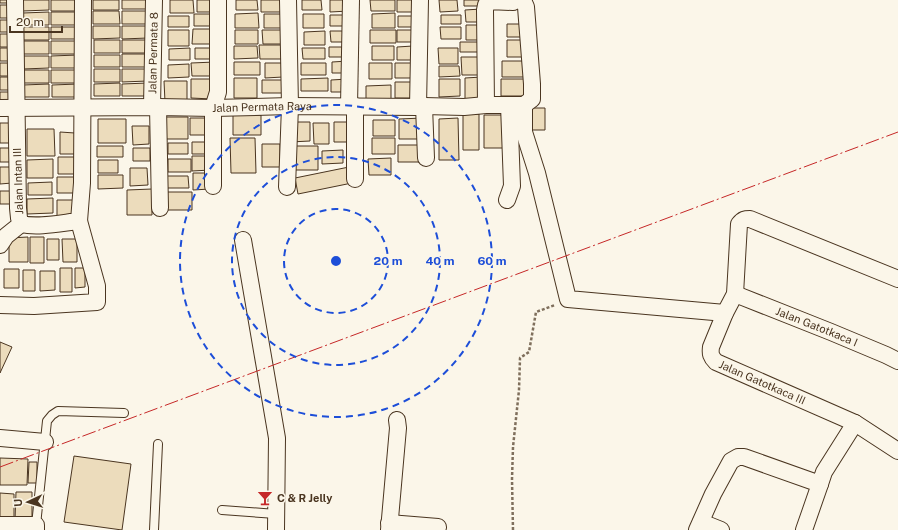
<svg xmlns="http://www.w3.org/2000/svg" width="898" height="530" font-family="'Public Sans',sans-serif">
<style>
.building{fill:#ecdcbc;stroke:#4a3520}
.lines{fill:none;stroke-linecap:round;stroke-linejoin:round}
.service-casing{stroke:#4a3520;stroke-width:10}
.minor-casing{stroke:#4a3520;stroke-width:18}
.path{stroke:#7f6f5c;stroke-width:2.5;stroke-dasharray:3 2;stroke-linecap:butt}
.service{stroke:#fbf6e9;stroke-width:8}
.minor{stroke:#fbf6e9;stroke-width:16}
.power{stroke:#c62828;stroke-width:1;stroke-dasharray:14 3 2 3;stroke-linecap:butt}
.ring{fill:none;stroke:#1d4ed8;stroke-width:2;stroke-dasharray:7 5}
.labels{text-anchor:middle;stroke-width:3;stroke-linejoin:round;paint-order:stroke}
.street-label{font-size:11px;fill:#4a3520;stroke:#fbf6e9}
.poi-label{font-size:11px;font-weight:bold;fill:#4a3520;stroke:#fbf6e9;text-anchor:start}
.centre{fill:#1d4ed8;stroke:#fbf6e9;stroke-width:2}
.ring-label{font-size:12px;text-anchor:middle;font-weight:bold;fill:#1d4ed8;stroke:#fbf6e9;stroke-width:3;stroke-linejoin:round;paint-order:stroke}
</style>
<rect width="100%" height="100%" fill="#fbf6e9"/>
<!-- building -->
<path class="building" d="M0,0H10V3H0Z
M22,0H49V10L22,11Z
M51,0H77V11H51Z
M93,0H119V10H93Z
M122,0H148V9H122Z
M170,0H193L194,13H170Z
M197,0H215V12H197Z
M236,0H257L258,10H236Z
M261,0H284L285,12H261Z
M302,0H321L322,10H302Z
M330,0H349V11L330,12Z
M370,0H395V11H371Z
M397,0H414V12H397Z
M439,0H457L458,11L440,12Z
M464,0H484V6H464Z
M0,5H10V18H0Z
M481,9V22H466L465,10Z
M93,11H119L120,24H93Z
M122,11H148V24H122Z
M49,12V25H23V13Z
M51,12H77V25H51Z
M258,13L259,28H235V14Z
M395,13V28H372V14Z
M194,14H215V26H194Z
M264,14H284V28H264Z
M303,14H324V28H303Z
M330,15H346V26H330Z
M441,15H461V24H441Z
M168,16H189V27H168Z
M398,16H415V27H398Z
M0,20H10V32H0Z
M507,24H523V37H507Z
M466,25H483L484,40H466Z
M93,26H120V38L93,39Z
M122,26H148V38L122,39Z
M23,27H49V40H23Z
M51,27H77V39H51Z
M440,27H461V39H441Z
M193,29H216V44H192Z
M168,30H189V46H168Z
M235,30H258V44H235Z
M262,30H282V44H263Z
M370,30H396V43H370Z
M397,30H415V42H397Z
M325,31V45H304V32Z
M330,31H348V42H331Z
M0,34H10V47H0Z
M94,40H120V53H94Z
M122,40H148V53H122Z
M507,40H527V57H507Z
M23,41H49V54H23Z
M51,41H77V54H51Z
M460,42H479V52H460Z
M259,45H281L282,59H260Z
M234,46H257L258,58L234,59Z
M372,46H394V60H372Z
M413,46V60H397V47Z
M329,47H347V57H329Z
M0,48H10V61H0Z
M190,48V60H169V49Z
M195,48H217V59H195Z
M302,48H325V59H303Z
M438,48H458V64H439Z
M122,54H148V67H122Z
M78,55V68H51V56Z
M94,55H120V67H94Z
M23,56H49V68L23,69Z
M461,57H482V75H462Z
M348,61V73H332V62Z
M502,61H527V77H502Z
M215,62V76H192L191,63Z
M234,62H260V75H234Z
M0,63H10L11,76H0Z
M265,63H283V77L265,78Z
M301,63H326V75H301Z
M369,63H392V79H369Z
M395,63H415V78H395Z
M189,64V77L168,78V65Z
M439,66H459L460,76L439,77Z
M94,69H120V82H94Z
M122,69H148V81L122,82Z
M23,70H49V83H23Z
M51,70H78V83H51Z
M0,77H10L11,90H0Z
M482,77L483,99H465V78Z
M234,78H257V98H234Z
M328,78V91H301V79Z
M191,79H213L212,99L191,98Z
M348,79V92H331V80Z
M439,79H460V96L439,97Z
M501,79H529V96H501Z
M262,80H282V93H262Z
M164,81H187V102H165Z
M395,82H415V98H395Z
M120,83V96H94V84Z
M148,83V96H122V84Z
M49,84V97H23V85Z
M78,84V97H52V85Z
M391,85V101H366V86Z
M0,92H11V104H0Z
M526,108H545V130H526Z
M463,114H479V150H463Z
M233,115H261V135H233Z
M484,115H504L505,148H484Z
M164,117H188V139H164Z
M190,118H207L208,135H190Z
M423,118L424,139H399V119Z
M458,118L459,160H439V119Z
M98,119H126V143H98Z
M373,120H395V136H373Z
M290,122H310V141L290,142Z
M334,122H353V142H334Z
M0,123H12V143H0Z
M313,123H329V144H314Z
M132,126H149V144L133,145Z
M27,129H54L55,156H27Z
M60,132L75,133V154H60Z
M230,138H255L256,173H231Z
M372,138H395V154H372Z
M192,142H211V154H192Z
M168,143H188V154H168Z
M262,144H280V167H262Z
M398,145H423L424,162H398Z
M97,146H123V157H97Z
M291,146H318V170H291Z
M0,148H13V162H0Z
M133,148H150V161H133Z
M343,150V163L322,164V151Z
M192,156H211V170L192,171Z
M58,157H76V174H58Z
M391,158V175H369L368,159Z
M53,159V178H27V160Z
M168,159H191V172H168Z
M98,160H118V173H98Z
M0,167H12V183L0,184Z
M349,167L352,183L298,194L295,178Z
M130,168H147L148,185L130,186Z
M193,173H210V189L193,190Z
M98,175H123V188L98,189Z
M166,176H188L189,188H166Z
M57,177H77V193H57Z
M52,182V195H28V183Z
M152,189V215H127V190Z
M0,191H11V204H0Z
M167,192H192V210H167Z
M53,198V213L27,214V199Z
M57,200H74V215L57,216Z
M28,237V262H9V238Z
M30,237H44V263H30Z
M47,239H59V260H47Z
M62,239H77V262H63Z
M60,268H72V292H60Z
M75,268H85V287L75,288Z
M4,269H19V288H4Z
M23,270H35V291H23Z
M40,271H55V290L40,291Z
M0,342L12,347L0,373Z
M74,456L131,464L122,530L64,522Z
M0,458L28,459L27,485H0Z
M29,462H37V483H28Z
M16,492H32V521L15,520Z
M0,493L14,494V519H0Z"/>
<g class="lines">
<!-- service casing -->
<g class="service-casing">
<path id="service" d="M222,510L276,514
M36,525L47,421L52,415L58,411L124,413
M154,530L158,444"/>
</g>
<!-- minor casing -->
<g class="minor-casing">
<g id="minor">
<path d="M523,0L526,7L532,84V99L524,105"/>
<path d="M486,105L485,10L486,5L488,1L513,2L516,0"/>
<path d="M524,105V132L537,173L568,299L725,313"/>
<path d="M349,106L351,0"/>
<path d="M355,106V179"/>
<path d="M424,106L426,158"/>
<path id="s1" d="M152,107L154,0"/>
<path d="M158,107L160,208"/>
<path d="M418,107L420,0"/>
<path id="s2" d="M0,108L158,107L213,108L290,106L418,107L424,106L464,107L486,105H524"/>
<path d="M213,186V108L218,92V0"/>
<path d="M287,187L290,106L288,0"/>
<path d="M507,200L512,186L509,105"/>
<path d="M21,224C38,228 61,223 79,221L82,183L83,0"/>
<path d="M243,240L277,438L276,530"/>
<path d="M0,245L6,236L21,224L19,218L18,208L15,0"/>
<path id="s3" d="M898,279L750,219C745,219 743,219 739,224L735,294L725,313L711,347C710,354 711,357 716,362L855,423L898,451"/>
<path id="s4" d="M735,294L831,332L886,355L898,361"/>
<path d="M0,305L34,306L97,302V286L79,221"/>
<path d="M0,438L45,442"/>
<path d="M701,522L721,530"/>
<path d="M389,523L438,527"/>
<path d="M0,525H36V530"/>
<path d="M389,530L398,428L397,420"/>
<path d="M697,530L713,494L731,461L738,457H744L820,484L824,472L855,423"/>
<path d="M804,530L820,484"/>
</g>
</g>
<!-- path -->
<path class="path" d="M513,530L512,479L513,447L519,390L520,358L529,352L536,312L555,305"/>
<!-- service -->
<use href="#service" class="service"/>
<!-- minor -->
<use href="#minor" class="minor"/>
<!-- power -->
<path class="power" d="M0,467L898,132"/>
</g>
<!-- distance rings -->
<g class="ring">
<circle cx="336" cy="261" r="52"/>
<circle cx="336" cy="261" r="104"/>
<circle cx="336" cy="261" r="156"/>
</g>
<!-- icons -->
<defs>
<g id="bar-bare" transform="scale(1.2)"><path d="M-6-5H6L.8 .8V4.5H3.5V6h-7V4.5H-.8V.8Z" fill="#c62828" stroke="#fbf6e9" stroke-width="2.5" paint-order="stroke"/></g>
</defs>
<g fill-rule="evenodd">
<use href="#bar-bare" x="265" y="498"/>
</g>
<g class="labels">
<!-- street labels -->
<g class="street-label">
<text dy="4" stroke="none"><textPath href="#s1" startOffset="54">Jalan Permata 8</textPath></text>
<text dy="4" stroke="none"><textPath href="#s2" startOffset="262">Jalan Permata Raya</textPath></text>
<text transform="translate(18 181) rotate(-92)" y="4">Jalan Intan III</text>
<text dy="4" stroke="none"><textPath href="#s4" startOffset="88">Jalan Gatotkaca I</textPath></text>
<text dy="4" stroke="none"><textPath href="#s3" startOffset="368">Jalan Gatotkaca III</textPath></text>
</g>
<!-- poi labels -->
<g class="poi-label">
<text x="277" y="502">C &amp; R Jelly</text>
</g>
</g>
<circle cx="336" cy="261" r="6" class="centre"/>
<g class="ring-label">
<text x="388" y="265">20 m</text>
<text x="440" y="265">40 m</text>
<text x="492" y="265">60 m</text>
</g>
<!-- north arrow -->
<g transform="translate(28 502) rotate(266)" stroke="#fbf6e9" stroke-width="3" paint-order="stroke">
<path d="M0-3L7 15L0 10L-7 15Z" fill="#4a3520"/>
<text y="-6" font-size="11" font-weight="bold" text-anchor="middle" fill="#4a3520">U</text>
</g>
<!-- scale -->
<path d="M10 26v6h52v-6" fill="none" stroke="#4a3520" stroke-width="2"/>
<text x="16" y="26" font-size="12" fill="#4a3520" stroke="#fbf6e9" stroke-width="3" paint-order="stroke">20 m</text>
</svg>
